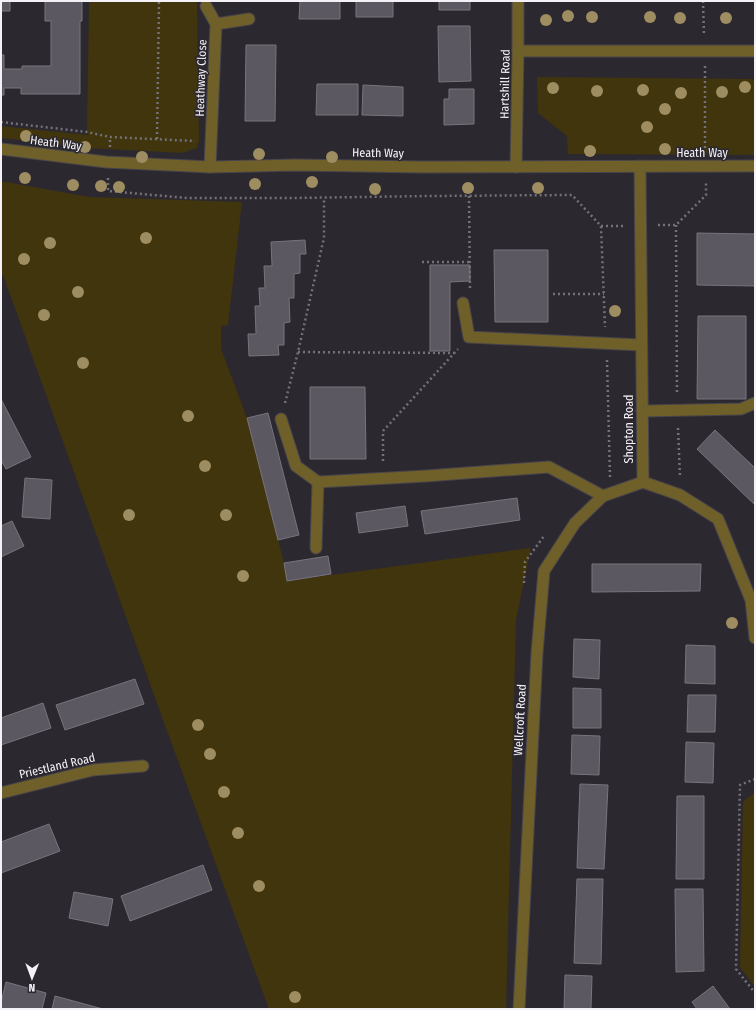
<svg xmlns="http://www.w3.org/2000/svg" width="756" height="1010" font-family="'Fira Sans Condensed',sans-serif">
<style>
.green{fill:#40350d}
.building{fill:#5c5861;stroke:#78747d}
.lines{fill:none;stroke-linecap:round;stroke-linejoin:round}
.service-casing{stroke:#48444c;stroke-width:13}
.minor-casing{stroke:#48444c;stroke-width:13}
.tertiary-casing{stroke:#48444c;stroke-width:13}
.path{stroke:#757178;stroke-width:2.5;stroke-dasharray:2 3;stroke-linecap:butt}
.service{stroke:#6f5f28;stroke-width:11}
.minor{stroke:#6f5f28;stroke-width:11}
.tertiary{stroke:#6f5f28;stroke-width:11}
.tree{fill:#9e8d60}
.labels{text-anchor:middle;stroke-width:3;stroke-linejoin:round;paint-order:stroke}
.street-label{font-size:12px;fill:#f4f2f7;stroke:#2c2830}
</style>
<rect width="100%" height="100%" fill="#2c2830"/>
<!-- green -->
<path class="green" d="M89,1H197L199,141L197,148L182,153L88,148L1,138V126L88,135L87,129Z
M537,77L753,79L755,84V155L568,154L567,136L538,113Z
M1,181L89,197L242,202L228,325L221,326V349L247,418L284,563L287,581L531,548L516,620L506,1009H269L162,717L3,275L1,274Z
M755,792V987L740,967L743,802Z"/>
<!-- building -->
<path class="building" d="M1,1H10V11H1Z
M45,1H82V21H80V94H21V88H4V95H1V55H4V69H22V66H51V21H45Z
M300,1H340V19H299Z
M356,1H393V17H356Z
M439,1H470V10H439Z
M438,26H470L471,81L439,82Z
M246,45H276L275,121H245Z
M317,84H358V115H316Z
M363,85L403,87V116L362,115Z
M449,89H474V124L444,125V99H449Z
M697,233L755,234V286L697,285Z
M305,240L306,254H300V273L294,274V298H289L290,322L284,323V345H278L279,355L249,356L248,334H256L255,306H260L259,288H265L264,266H272L271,242Z
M494,250H548V322H495Z
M430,265H470V281L450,282V351H430Z
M698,316H746V399H697Z
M310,387H365L366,459H310Z
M1,399L31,457L6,469L1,460Z
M268,413L299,535L278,540L247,418Z
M715,430L755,468V505L697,449Z
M25,478L52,480L50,519L22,517Z
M517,498L520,520L425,534L421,511Z
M405,506L408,526L359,533L356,513Z
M12,521L24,546L1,557V526Z
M328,556L331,574L287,581L284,563Z
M592,564H701L700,591L592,592Z
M574,639L600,640L599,679L573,677Z
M686,645L715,646V684L685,683Z
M135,679L144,704L65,730L56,705Z
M573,688L601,689V728H573Z
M688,695H716L715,732H687Z
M43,703L51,728L1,745V718Z
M572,735L600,736L599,775L571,774Z
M686,742L714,743L713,783L685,782Z
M580,784L608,785L604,869L577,868Z
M677,796H704V879H676Z
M49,824L60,851L1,873V842Z
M203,865L212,890L130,921L121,896Z
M577,879H603L601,964L574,963Z
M675,889H703L704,971L676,972Z
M74,892L113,899L108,926L69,918Z
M565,975L592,976L591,1009H564Z
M6,982L46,993L42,1009H1V1003Z
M713,986L730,1009H697L692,1002Z
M55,996L103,1009H52Z"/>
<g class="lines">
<!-- service casing -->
<g class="service-casing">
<path id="service" d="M518,51H755
M463,303L469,337L641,345
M642,411L741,409L755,403
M281,419L296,466L318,482"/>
</g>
<!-- minor casing -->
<g class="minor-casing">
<path id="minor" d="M206,6L216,24
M640,166L643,482L680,495L718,519L751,600L755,638
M210,167L216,24L249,19
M516,167L518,51V1
M316,548L318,482L426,476L549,467L603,496
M1,793L93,770L143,766
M519,1009L537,653L544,571L575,523L603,496L643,482"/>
</g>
<!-- tertiary casing -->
<g class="tertiary-casing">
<path id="tertiary" d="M1,149L106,162L210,167L295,165L422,167L755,166"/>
</g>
<!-- path -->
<path class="path" d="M703,1L704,35
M705,66V149
M1,122L87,132L110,137L195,141
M157,139L159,1
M110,147V137
M108,178V191L187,198H292L429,196L572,195L601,226L605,327
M469,196L470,289
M658,225H676L706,195V182
M676,225L677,395
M601,226H625
M422,262H470
M553,294H604
M298,352L454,353
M607,360L610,477
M285,403L298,352L324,238V198
M678,428L680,477
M383,461V431L458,349
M524,583L525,562L544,536
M755,779L740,785L736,969L755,993"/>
<!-- service -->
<use href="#service" class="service"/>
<!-- minor -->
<use href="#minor" class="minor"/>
<!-- tertiary -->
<use href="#tertiary" class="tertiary"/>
</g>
<!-- trees -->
<g class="tree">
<circle cx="568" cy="16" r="6"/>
<circle cx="592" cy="17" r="6"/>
<circle cx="650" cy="17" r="6"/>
<circle cx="680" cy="18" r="6"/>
<circle cx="726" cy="18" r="6"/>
<circle cx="546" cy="20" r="6"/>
<circle cx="745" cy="87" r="6"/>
<circle cx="553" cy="88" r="6"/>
<circle cx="643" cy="90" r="6"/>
<circle cx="597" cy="91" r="6"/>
<circle cx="722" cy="92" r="6"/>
<circle cx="681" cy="93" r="6"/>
<circle cx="665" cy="109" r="6"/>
<circle cx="647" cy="127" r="6"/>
<circle cx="26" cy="136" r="6"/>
<circle cx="85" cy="147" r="6"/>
<circle cx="665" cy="149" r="6"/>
<circle cx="590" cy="151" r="6"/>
<circle cx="259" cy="154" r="6"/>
<circle cx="142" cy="157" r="6"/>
<circle cx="332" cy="157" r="6"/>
<circle cx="25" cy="178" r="6"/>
<circle cx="312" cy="182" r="6"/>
<circle cx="255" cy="184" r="6"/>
<circle cx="73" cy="185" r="6"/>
<circle cx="101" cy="186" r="6"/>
<circle cx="119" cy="187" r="6"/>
<circle cx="468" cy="188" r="6"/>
<circle cx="538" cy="188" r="6"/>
<circle cx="375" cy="189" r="6"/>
<circle cx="146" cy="238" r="6"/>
<circle cx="50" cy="243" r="6"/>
<circle cx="24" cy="259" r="6"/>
<circle cx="78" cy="292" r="6"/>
<circle cx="615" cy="311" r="6"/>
<circle cx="44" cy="315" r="6"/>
<circle cx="83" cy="363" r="6"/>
<circle cx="188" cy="416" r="6"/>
<circle cx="205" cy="466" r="6"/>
<circle cx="129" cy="515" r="6"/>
<circle cx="226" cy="515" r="6"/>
<circle cx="243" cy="576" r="6"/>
<circle cx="732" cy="623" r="6"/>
<circle cx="198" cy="725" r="6"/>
<circle cx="210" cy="754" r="6"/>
<circle cx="224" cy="792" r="6"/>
<circle cx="238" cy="833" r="6"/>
<circle cx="259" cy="886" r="6"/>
<circle cx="295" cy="997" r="6"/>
</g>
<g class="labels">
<!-- street labels -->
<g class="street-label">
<text transform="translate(201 78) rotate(-88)" y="4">Heathway Close</text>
<text transform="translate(505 84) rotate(-89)" y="4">Hartshill Road</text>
<text transform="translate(56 143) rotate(7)" y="4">Heath Way</text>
<text transform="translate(378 153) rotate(1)" y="4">Heath Way</text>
<text x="702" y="157">Heath Way</text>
<text transform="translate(629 429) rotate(-90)" y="4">Shopton Road</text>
<text transform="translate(520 720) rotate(-87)" y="4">Wellcroft Road</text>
<text transform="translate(57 766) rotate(-13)" y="4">Priestland Road</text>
</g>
</g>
<!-- border -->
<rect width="756" height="1010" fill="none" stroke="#f4f2f7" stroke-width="4"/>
<!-- north arrow -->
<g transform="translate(32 978) rotate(181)" stroke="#2c2830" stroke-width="3" paint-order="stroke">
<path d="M0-3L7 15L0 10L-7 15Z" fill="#f4f2f7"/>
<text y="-6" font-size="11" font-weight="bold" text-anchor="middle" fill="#f4f2f7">N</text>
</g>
</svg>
